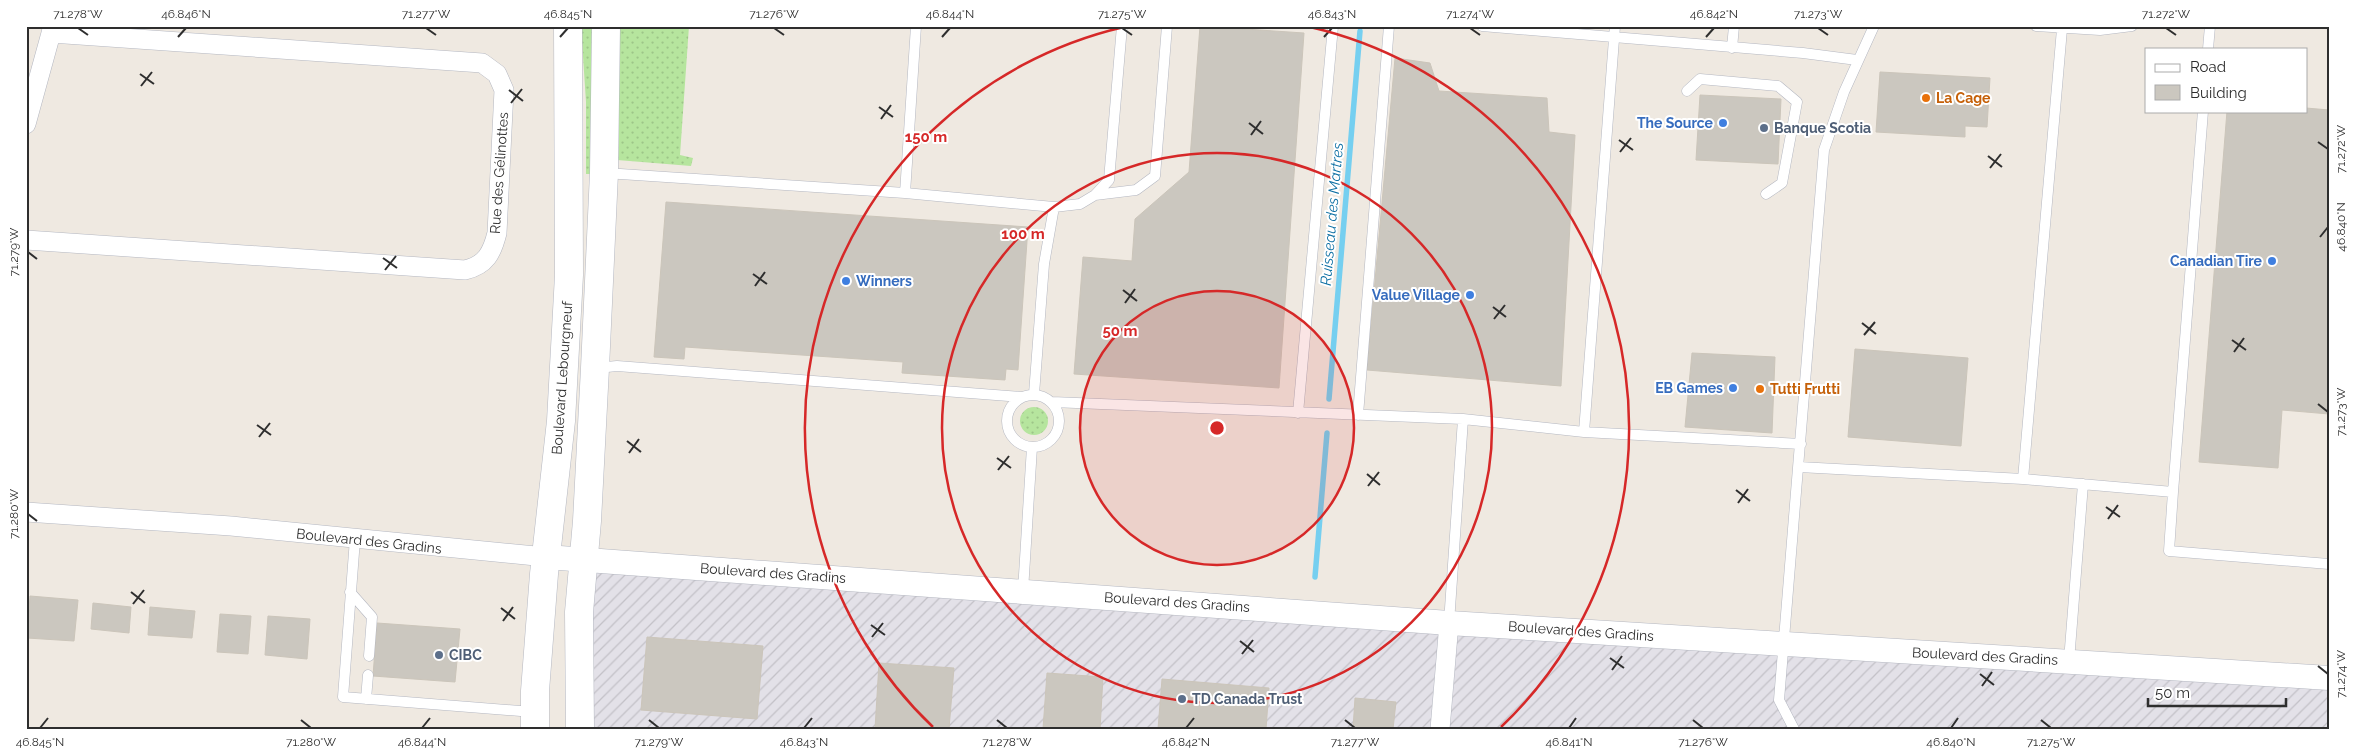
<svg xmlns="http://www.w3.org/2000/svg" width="2355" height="755" font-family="Raleway,sans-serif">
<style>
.industrial{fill:url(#industrial-furrows)}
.grass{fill:url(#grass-dots)}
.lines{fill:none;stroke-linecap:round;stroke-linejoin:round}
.stream{stroke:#75cff0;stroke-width:5.5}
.building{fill:#cbc7bf;stroke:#cbc5ba}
.service-casing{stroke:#b4b7c1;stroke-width:11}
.minor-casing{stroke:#b4b7c1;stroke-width:20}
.tertiary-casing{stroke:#b4b7c1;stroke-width:25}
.secondary-casing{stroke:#b4b7c1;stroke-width:29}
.service{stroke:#fff;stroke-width:10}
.minor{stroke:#fff;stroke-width:19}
.tertiary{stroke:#fff;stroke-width:24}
.secondary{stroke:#fff;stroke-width:28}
.ticks{fill:none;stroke:#2e2e2e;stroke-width:2}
.ring{fill:none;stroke:#d62828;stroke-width:2.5}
.food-dot{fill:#e8710a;stroke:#fff;stroke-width:2}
.shop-dot{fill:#3f7fe0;stroke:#fff;stroke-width:2}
.service-dot{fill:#5c6f8a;stroke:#fff;stroke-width:2}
.labels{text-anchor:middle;stroke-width:4;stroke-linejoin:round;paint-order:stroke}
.food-label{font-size:14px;font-weight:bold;fill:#c56008;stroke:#fff;text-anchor:start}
.shop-label{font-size:14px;font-weight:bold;fill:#366cbe;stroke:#fff;text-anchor:end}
.service-label{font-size:14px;font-weight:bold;fill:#4e5e75;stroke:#fff;text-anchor:start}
.street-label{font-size:14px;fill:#2e2e2e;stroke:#fff}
.water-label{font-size:15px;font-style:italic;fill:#0d6fa3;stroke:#fff}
.centre{fill:#d62828;stroke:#fff;stroke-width:2.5}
.ring-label{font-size:15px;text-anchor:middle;font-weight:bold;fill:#d62828;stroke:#fff;stroke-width:4;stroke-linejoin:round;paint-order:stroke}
.neatline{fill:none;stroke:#2e2e2e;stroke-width:2}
.ticks-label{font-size:12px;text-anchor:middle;fill:#2e2e2e}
</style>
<defs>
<pattern id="industrial-furrows" width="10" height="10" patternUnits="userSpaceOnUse" patternTransform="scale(1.25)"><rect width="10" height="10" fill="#e3e1e8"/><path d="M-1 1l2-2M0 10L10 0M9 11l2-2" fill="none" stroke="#c3c1c7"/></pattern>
<pattern id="grass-dots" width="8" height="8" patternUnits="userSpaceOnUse" patternTransform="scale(1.25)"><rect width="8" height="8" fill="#b6e59e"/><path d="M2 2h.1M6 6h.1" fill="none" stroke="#9dc588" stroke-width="1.8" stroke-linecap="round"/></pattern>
</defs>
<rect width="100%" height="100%" fill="#efe9e1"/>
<!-- industrial -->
<path class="industrial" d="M583,560L2329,678V729H580Z"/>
<!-- grass -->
<path class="grass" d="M581,26H593L592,174H586V102Z
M619,26H689L680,155L693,158L691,166L617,160Z
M1020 421a14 14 0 1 1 28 0a14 14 0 1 1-28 0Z"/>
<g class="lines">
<!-- stream -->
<path class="stream" d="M1329,399L1360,31
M1315,577L1327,433"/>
</g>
<!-- building -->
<path class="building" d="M1200,26L1304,33L1279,388L1074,374L1083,257L1132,261L1135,219L1189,172Z
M1395,58L1430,63L1439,91L1547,98L1549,132L1575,135L1561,386L1367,370Z
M1880,72L1990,78L1987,127L1965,126V137L1876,132Z
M1700,95L1781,99L1778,164L1696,160Z
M2306,108L2329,110V414L2282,410L2278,468L2199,462L2227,111H2306Z
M666,202L1028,227L1018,370L1006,369L1005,380L902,373L903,362L685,347L684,359L654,357Z
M1855,349L1968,358L1961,446L1848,437Z
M1692,353L1775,357L1772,433L1685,427Z
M30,596L78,600L74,641L27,638Z
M93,603L131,607L129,633L91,629Z
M150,607L195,611L192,638L148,635Z
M220,614L251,616L248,654L217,652Z
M268,616L310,619L307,659L265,655Z
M377,623L460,629L455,682L373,676Z
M647,637L763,646L757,719L641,710Z
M879,663L954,668L949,729H875Z
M1047,673L1103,677L1100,729H1043Z
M1162,679L1269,688L1266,729H1158Z
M1355,698L1396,702L1393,729H1353Z"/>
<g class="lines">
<!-- service casing -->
<g class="service-casing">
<path id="service" d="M1482,26L1803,53L1857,60
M2036,26L2100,30L2132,26
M1732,48L1734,26
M2208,49L2210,26
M1687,91L1700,79L1778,86L1797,102L1782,183L1766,194
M605,173L905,193L1054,207L1080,204L1095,195L1109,180L1122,26
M905,193L916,26
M1095,195L1136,190L1155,176L1167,26
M597,368L617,366L1022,397
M1034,394L1044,264L1054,207
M1007 421a26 26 0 1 1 52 0a26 26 0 1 1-52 0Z
M1052,402L1463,419L1584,432L1801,444
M1298,413L1333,26
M1358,415L1389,26
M1584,432L1615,26
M1799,467L2023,479L2173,492L2203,111
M2023,479L2062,29
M2173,492L2169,551L2329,564
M355,539L343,697L533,712
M1023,591L1032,447
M350,592L372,617L369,656
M1449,623L1463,419
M2069,661L2083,484
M366,699L368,675
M1794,729L1779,700L1824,150L1844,92L1874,26"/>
</g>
<!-- minor casing -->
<g class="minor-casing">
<path id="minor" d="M26,124L53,26
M26,240L465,270C486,265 492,253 497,233L504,90L497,74L482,63L51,33
M26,512L231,526L546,557
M1440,729L1449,623"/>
</g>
<!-- tertiary casing -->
<g class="tertiary-casing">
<path id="tertiary" d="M546,557L1449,623L2329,678"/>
</g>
<!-- secondary casing -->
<g class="secondary-casing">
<path id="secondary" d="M535,729V691L544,574L561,421L569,275L568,26
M580,729L579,612L587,521L595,368L604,173L606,26"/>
</g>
<!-- service -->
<use href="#service" class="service"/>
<!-- minor -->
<use href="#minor" class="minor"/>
<!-- tertiary -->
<use href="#tertiary" class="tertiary"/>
<!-- secondary -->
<use href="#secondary" class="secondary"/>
</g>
<!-- ticks -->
<path class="ticks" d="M78,28L88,35M426,28L436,35M774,28L784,35M1122,28L1132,35M1470,28L1480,35M1818,28L1828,35M2166,28L2176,35M178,37L186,28M560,37L568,28M942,37L950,28M1324,37L1332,28M1706,37L1714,28M140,74L154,84M141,86L152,72M509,90L523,101M511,103L522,89M879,107L893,117M881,119L891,105M1249,123L1263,134M1251,135L1261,121M1619,140L1633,150M2318,142L2328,149M1620,152L1631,138M1988,156L2002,167M1990,168L2001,154M2320,237L2328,227M28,252L37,259M383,258L397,268M385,270L396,256M753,274L767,284M755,286L765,272M1123,290L1137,301M1125,303L1135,289M1493,307L1506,317M1494,319L1505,305M1862,323L1876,334M1864,335L1875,322M2232,340L2246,350M2234,352L2244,338M2318,404L2328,412M257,425L271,435M259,437L270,423M627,441L641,452M629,453L639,439M997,458L1011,468M998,470L1009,456M1367,474L1380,485M1368,486L1379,472M1736,490L1750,501M1738,503L1748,489M2106,507L2120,517M28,514L37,521M2108,519L2118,505M131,592L145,603M133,604L144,590M501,608L515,619M503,621L513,607M871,625L885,635M872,637L883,623M1240,641L1254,652M1242,654L1253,640M1610,658L1624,668M2318,666L2328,674M1612,670L1622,656M1980,674L1994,685M1982,686L1992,672M301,720L311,728M649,720L659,728M997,720L1007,728M1345,720L1355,728M1693,720L1703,728M2041,720L2051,728M40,728L48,718M422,728L430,718M804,728L812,718M1186,728L1194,718M1569,728L1576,718M1951,728L1958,718"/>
<!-- distance rings -->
<circle cx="1217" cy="428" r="137" fill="#d62828" fill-opacity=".12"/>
<g class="ring">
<circle cx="1217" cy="428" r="137"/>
<circle cx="1217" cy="428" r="275"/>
<path d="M933 727A412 412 0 0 1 1124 27M1310 27A412 412 0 0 1 1501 727"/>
</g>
<!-- markers -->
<g class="food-dot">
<circle cx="1926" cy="98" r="5"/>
<circle cx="1760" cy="389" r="5"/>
</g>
<g class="shop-dot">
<circle cx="1723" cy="123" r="5"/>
<circle cx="2272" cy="261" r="5"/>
<circle cx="846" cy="281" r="5"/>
<circle cx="1470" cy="295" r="5"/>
<circle cx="1733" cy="388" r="5"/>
</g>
<g class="service-dot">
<circle cx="1764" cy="128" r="5"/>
<circle cx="439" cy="655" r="5"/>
<circle cx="1182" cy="699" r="5"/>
</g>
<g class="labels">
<!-- food labels -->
<g class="food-label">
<text x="1936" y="103">La Cage</text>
<text x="1770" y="394">Tutti Frutti</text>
</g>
<!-- shop labels -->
<g class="shop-label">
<text x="1713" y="128">The Source</text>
<text x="2262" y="266">Canadian Tire</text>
<text x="856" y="286" text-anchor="start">Winners</text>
<text x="1460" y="300">Value Village</text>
<text x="1723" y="393">EB Games</text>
</g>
<!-- service labels -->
<g class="service-label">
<text x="1774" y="133">Banque Scotia</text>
<text x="449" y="660">CIBC</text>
<text x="1192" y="704">TD Canada Trust</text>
</g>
<!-- street labels -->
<g class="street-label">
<text transform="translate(499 173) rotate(-86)" y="5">Rue des Gélinottes</text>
<text transform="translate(562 378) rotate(-86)" y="5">Boulevard Lebourgneuf</text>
<text transform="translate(369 541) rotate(6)" y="5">Boulevard des Gradins</text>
<text transform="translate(773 573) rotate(4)" y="5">Boulevard des Gradins</text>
<text transform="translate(1177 602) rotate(4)" y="5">Boulevard des Gradins</text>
<text transform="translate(1581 631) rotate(4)" y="5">Boulevard des Gradins</text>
<text transform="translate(1985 656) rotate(3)" y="5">Boulevard des Gradins</text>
</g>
<!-- water labels -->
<g class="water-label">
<text transform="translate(1332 214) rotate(-85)" y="5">Ruisseau des Martres</text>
</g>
</g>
<circle cx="1217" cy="428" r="8" class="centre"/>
<g class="ring-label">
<text x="926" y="142">150 m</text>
<text x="1023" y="239">100 m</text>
<text x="1120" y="336">50 m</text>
</g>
<!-- border -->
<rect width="2355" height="755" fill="none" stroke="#ffffff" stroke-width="55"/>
<!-- legend -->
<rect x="2145" y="48" width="162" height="65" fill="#ffffff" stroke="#ababab"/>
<rect x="2155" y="64" width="25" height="8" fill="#ffffff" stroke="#ababab"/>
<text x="2190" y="72" font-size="15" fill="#2e2e2e">Road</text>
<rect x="2155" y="85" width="25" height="15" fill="#cbc7bf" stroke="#ababab"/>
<text x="2190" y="98" font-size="15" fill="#2e2e2e">Building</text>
<!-- scale -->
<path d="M2148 698v8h138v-8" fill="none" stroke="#2e2e2e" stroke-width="2.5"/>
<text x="2155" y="698" font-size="15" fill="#2e2e2e" stroke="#ffffff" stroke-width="4" paint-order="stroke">50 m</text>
<rect x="28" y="28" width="2300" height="700" class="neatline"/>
<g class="ticks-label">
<text x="78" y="18">71.278°W</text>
<text x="186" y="18">46.846°N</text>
<text x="426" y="18">71.277°W</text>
<text x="568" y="18">46.845°N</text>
<text x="774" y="18">71.276°W</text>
<text x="950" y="18">46.844°N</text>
<text x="1122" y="18">71.275°W</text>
<text x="1332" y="18">46.843°N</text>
<text x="1470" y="18">71.274°W</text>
<text x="1714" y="18">46.842°N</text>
<text x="1818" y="18">71.273°W</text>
<text x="2166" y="18">71.272°W</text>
<text transform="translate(2341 149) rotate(-90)" y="4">71.272°W</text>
<text transform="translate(2341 227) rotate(-90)" y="4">46.840°N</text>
<text transform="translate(14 252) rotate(-90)" y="4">71.279°W</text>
<text transform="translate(2341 412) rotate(-90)" y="4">71.273°W</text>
<text transform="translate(14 514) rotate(-90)" y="4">71.280°W</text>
<text transform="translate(2341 674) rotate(-90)" y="4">71.274°W</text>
<text x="40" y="746">46.845°N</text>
<text x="311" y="746">71.280°W</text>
<text x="422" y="746">46.844°N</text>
<text x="659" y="746">71.279°W</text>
<text x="804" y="746">46.843°N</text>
<text x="1007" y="746">71.278°W</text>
<text x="1186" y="746">46.842°N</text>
<text x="1355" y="746">71.277°W</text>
<text x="1569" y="746">46.841°N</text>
<text x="1703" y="746">71.276°W</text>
<text x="1951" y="746">46.840°N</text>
<text x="2051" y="746">71.275°W</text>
</g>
</svg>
